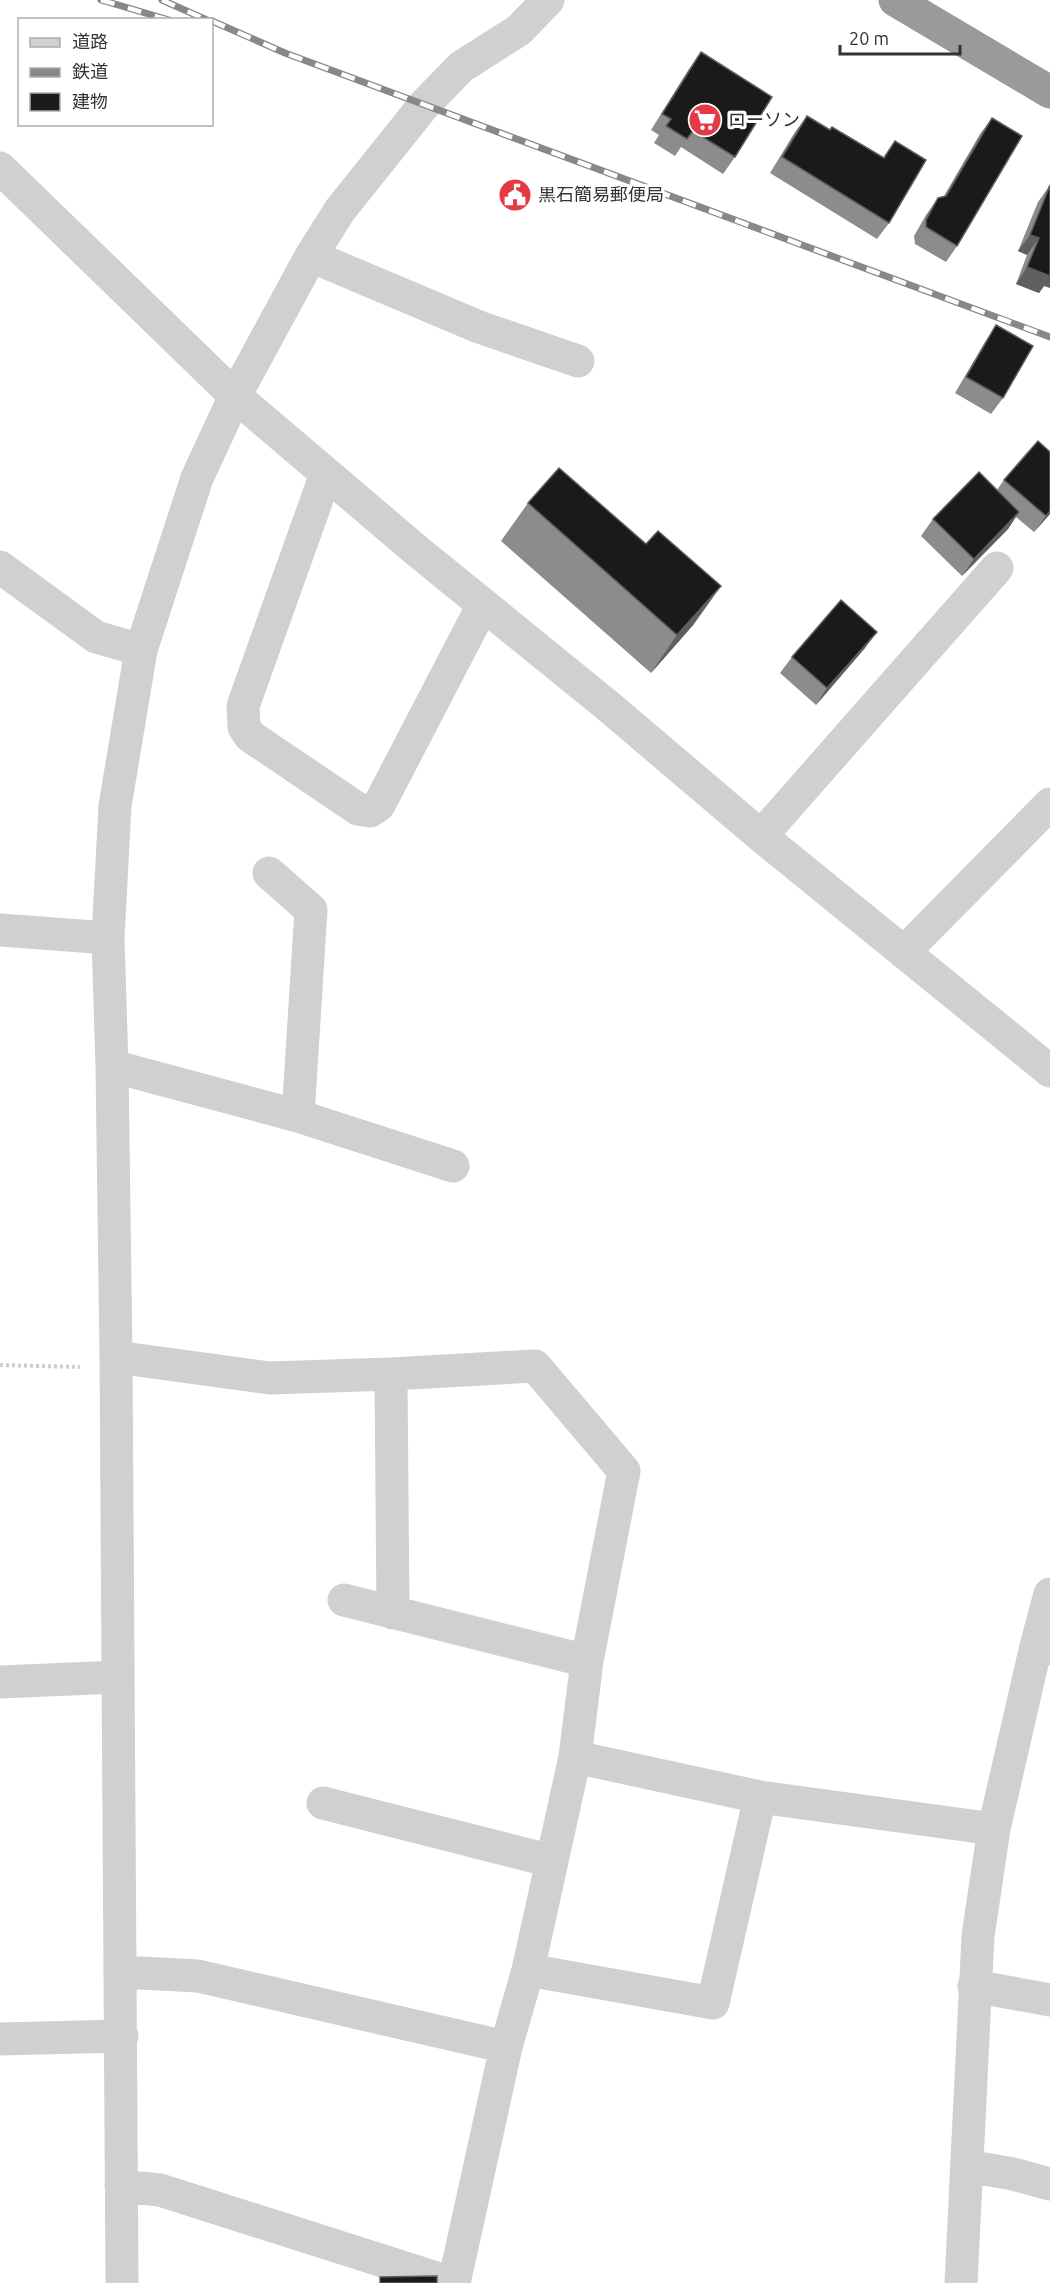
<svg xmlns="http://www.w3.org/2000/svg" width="1050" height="2283" font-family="Ubuntu,'Noto Sans JP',sans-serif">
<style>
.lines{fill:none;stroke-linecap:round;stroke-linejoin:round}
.path{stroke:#cdcdcd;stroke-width:4;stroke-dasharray:3 3;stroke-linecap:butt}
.minor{stroke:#d0d0d0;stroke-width:33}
.highway{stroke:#9a9a9a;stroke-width:33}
.rail-casing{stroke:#888;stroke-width:7}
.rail{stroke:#fff;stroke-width:4.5;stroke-dasharray:14;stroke-linecap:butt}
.wall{fill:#8c8c8c}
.shaded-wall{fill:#5f5f5f}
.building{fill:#1a1a1a;stroke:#5f5f5f;stroke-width:1.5}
.labels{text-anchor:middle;stroke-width:6;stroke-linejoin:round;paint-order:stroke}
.poi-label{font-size:18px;fill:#333;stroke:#fff;text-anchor:start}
</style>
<rect width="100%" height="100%" fill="#fff"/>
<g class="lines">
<!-- path -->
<path class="path" d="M0,1365L80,1367"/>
<!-- minor -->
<path class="minor" d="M0,168L235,396L416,550L608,706L761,836L1050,1071
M311,256L479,327L578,361
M326,474L243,706L244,727L250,736L358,809L370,811L379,805L483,605
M0,567L96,637L141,650
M761,836L997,568
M269,873L311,910L298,1116
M0,930L108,938
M904,952L1050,804
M112,1066L298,1116L453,1166
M116,1357L270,1378L391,1374
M344,1600L587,1661L575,1757
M393,1613L391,1374L535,1366L624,1471L587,1661
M1036,1646L1050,1594
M0,1682L118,1677
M323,1803L552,1861L528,1970
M994,1829L1036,1646L1050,1649
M552,1861L575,1757L760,1797
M121,1972L198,1976L506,2047L454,2283
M974,1986L1050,2000
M0,2039L122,2036
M506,2047L528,1970L713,2003L760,1797L994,1829L978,1936L961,2283
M968,2166L1013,2174L1050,2184
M121,2186L160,2190L452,2283
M122,2283L116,1357L112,1066L108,938L115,806L141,650L197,478L235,396L311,256L340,210L424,105L461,67L519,30L548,0"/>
<!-- highway -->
<path class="highway" d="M895,0L1050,92"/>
<!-- rail casing -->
<g class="rail-casing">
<path id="rail" d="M101,0L169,20
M162,0L207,20
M212,21L285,53L1050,337"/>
</g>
<!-- rail -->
<use href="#rail" class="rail"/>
</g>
<!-- wall -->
<path class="wall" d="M701,52L735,157L723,174L681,147L675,156L654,143L659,135L651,130L689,69Z
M807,116L829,130L883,158L895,141L889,223L877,239L770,173L795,132Z
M992,118L957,246L946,262L915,244L914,236L926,215L938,198L944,196L980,134Z
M1050,185L1044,286L1039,293L1016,284L1027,255L1018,251L1038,202Z
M996,325L1003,398L991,414L955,393L985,342Z
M1050,452V514L1034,532L1016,517L1008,529L962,576L921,536L933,519L997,490L1004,480Z
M528,503L694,624L651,673L501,541Z
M865,648L816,705L780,673L792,657Z"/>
<!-- shaded-wall -->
<path class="shaded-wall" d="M1030,235L1039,238L1027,255L1018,251Z
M1027,267L1050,274V288L1044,286L1039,293L1016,284Z
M1050,511V514L1034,532L1046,516Z
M1019,512L1008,529L962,576L974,559Z
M721,586L694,624L651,673L677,635Z
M877,632L865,648L816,705L827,688Z"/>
<!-- building -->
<path class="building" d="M701,52L772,97L735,157L693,131L687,139L666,126L671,119L662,114Z
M807,116L830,130L832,127L884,158L895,141L926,160L889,223L782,157Z
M992,118L1022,136L957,246L926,227V220L938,198L946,196Z
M1050,185V276L1027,267L1039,238L1030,235Z
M996,325L1033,346L1003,398L966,377Z
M1038,441L1050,452V511L1046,516L1004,480Z
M559,468L646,544L658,531L721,586L677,635L528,503Z
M979,472L1019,512L974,559L933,519Z
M841,600L877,632L827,688L792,657Z
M437,2276V2283H380V2277Z"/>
<!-- icons -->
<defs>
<g id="supermarket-disc" transform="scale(1.725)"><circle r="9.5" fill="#e63946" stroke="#fff"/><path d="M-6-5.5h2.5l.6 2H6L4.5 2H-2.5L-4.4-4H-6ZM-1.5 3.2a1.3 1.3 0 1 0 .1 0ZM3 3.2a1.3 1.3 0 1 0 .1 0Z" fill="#fff"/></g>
<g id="civic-disc" transform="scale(1.725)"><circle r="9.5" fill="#e63946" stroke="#fff"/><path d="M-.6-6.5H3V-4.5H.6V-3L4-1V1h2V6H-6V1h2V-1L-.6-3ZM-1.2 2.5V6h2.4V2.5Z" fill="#fff"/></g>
</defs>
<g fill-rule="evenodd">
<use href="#supermarket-disc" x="705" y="120"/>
<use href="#civic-disc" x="515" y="195"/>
</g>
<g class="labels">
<!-- poi labels -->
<g class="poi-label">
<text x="728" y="126">ローソン</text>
<text x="538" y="201">黒石簡易郵便局</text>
</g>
</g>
<!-- legend -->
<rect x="18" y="18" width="195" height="108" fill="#ffffff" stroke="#adadad" stroke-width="1.5"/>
<rect x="30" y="38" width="30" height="9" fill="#d0d0d0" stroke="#adadad" stroke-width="1.5"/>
<text x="72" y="48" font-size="18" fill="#333333">道路</text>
<rect x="30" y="68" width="30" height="9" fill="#888888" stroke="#adadad" stroke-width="1.5"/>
<text x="72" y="78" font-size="18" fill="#333333">鉄道</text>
<rect x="30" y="93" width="30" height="18" fill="#1a1a1a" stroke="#adadad" stroke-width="1.5"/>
<text x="72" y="108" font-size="18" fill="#333333">建物</text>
<!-- scale -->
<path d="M840 45v9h120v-9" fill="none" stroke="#333333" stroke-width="3"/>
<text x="849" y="45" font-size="18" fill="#333333" stroke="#ffffff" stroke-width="4.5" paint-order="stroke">20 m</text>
</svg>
